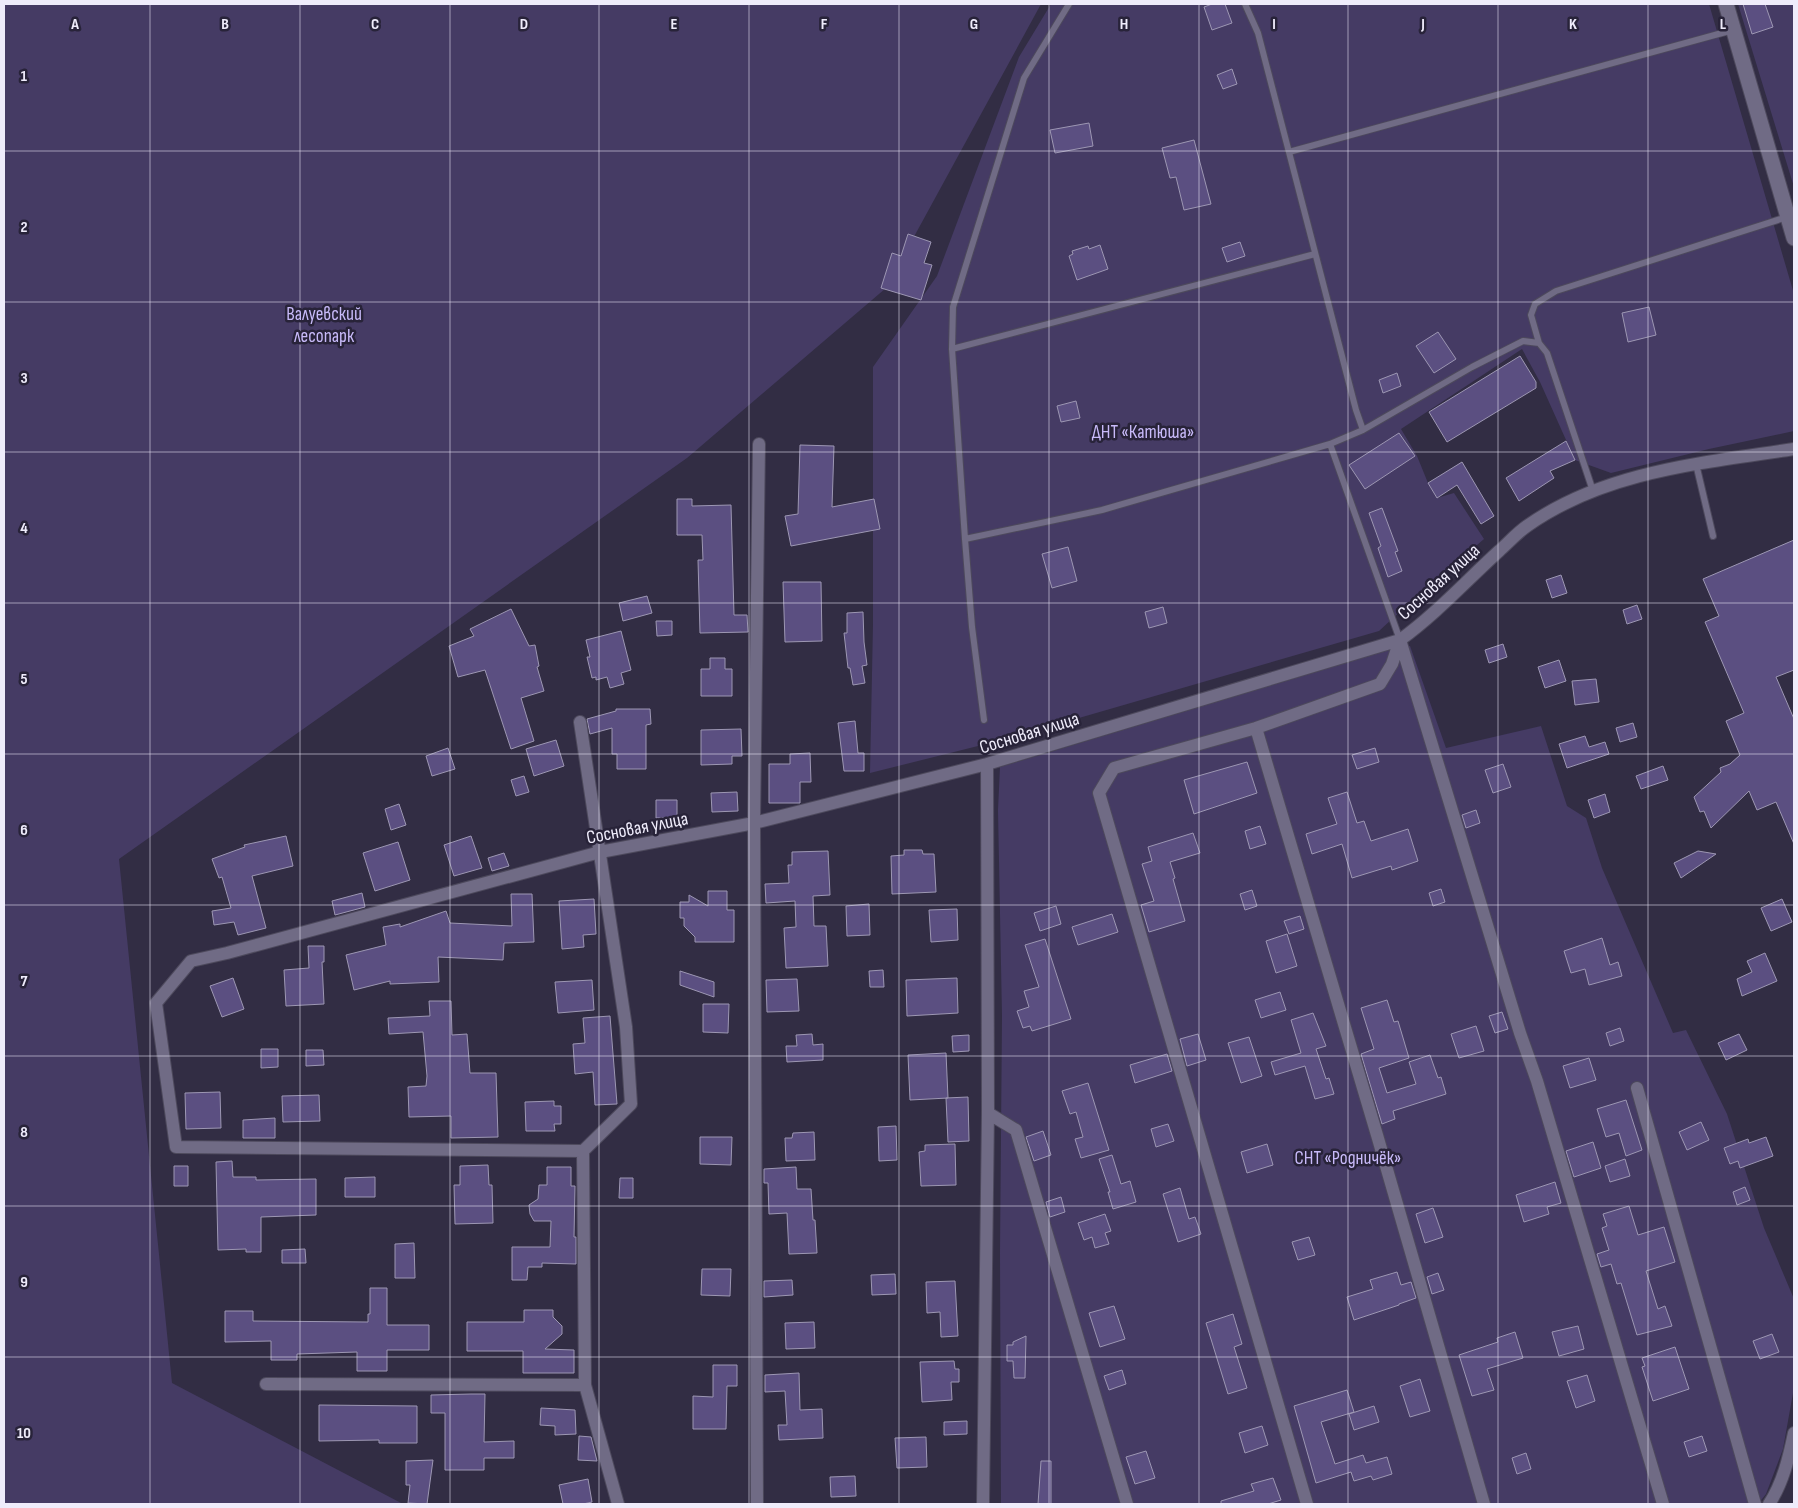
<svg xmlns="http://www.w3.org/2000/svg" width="1798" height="1508" font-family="'Sofia Sans Condensed',sans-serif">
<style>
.green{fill:#453b64}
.building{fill:#5b4f81;stroke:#9d97b3}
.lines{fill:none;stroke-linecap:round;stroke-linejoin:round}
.lane-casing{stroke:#4d495c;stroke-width:8}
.street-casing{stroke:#4d495c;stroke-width:14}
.secondary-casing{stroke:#4d495c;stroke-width:17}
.lane{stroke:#706b85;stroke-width:6}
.street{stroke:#706b85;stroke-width:12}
.secondary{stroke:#706b85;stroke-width:15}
.grid{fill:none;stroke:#efecfb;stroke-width:1;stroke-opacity:0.55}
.labels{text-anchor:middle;stroke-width:5;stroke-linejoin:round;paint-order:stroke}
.park-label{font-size:19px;fill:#c8baf9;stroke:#282339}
.street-label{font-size:19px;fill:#efecfb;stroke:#282339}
.grid-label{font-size:16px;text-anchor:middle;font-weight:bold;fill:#efecfb;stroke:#282339;stroke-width:5;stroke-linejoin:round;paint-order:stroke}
</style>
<rect width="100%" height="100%" fill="#322d44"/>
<!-- green -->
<path class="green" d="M4,4H1041L886,288L687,458L119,859L172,1383L403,1504H4Z
M1051,4H1709L1794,294V431L1709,449L1611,473L1575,460L1540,382L1522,349L1401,429L1417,456L1428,483L1437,498L1454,493L1484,539L1405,607L1379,631L1010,738L870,773L873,624V367L937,276L1019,57Z
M1738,4H1794V187Z
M1410,646L1446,748L1541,726L1567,806L1586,818L1602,868L1673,1033L1686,1030L1727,1114L1764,1228L1794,1299L1793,1393L1783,1449L1766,1494L1758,1504H1001L1000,1253L1002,1016L998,810L1000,767L1385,651Z"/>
<!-- building -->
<path class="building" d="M1212,4H1225L1232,23L1212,30L1204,7Z
M1743,4H1765L1773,27L1752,34Z
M1232,69L1237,84L1223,89L1217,75Z
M1089,123L1093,146L1055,153L1050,130Z
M1194,140L1211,204L1184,210L1176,177L1170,178L1162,148Z
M908,234L931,242L924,263L932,265L921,300L881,288L892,253L901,256Z
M1240,242L1245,256L1227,262L1222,248Z
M1100,245L1108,269L1077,280L1069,256L1073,254L1072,251L1088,246L1089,249Z
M1649,307L1656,335L1628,342L1622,313Z
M1438,332L1456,359L1434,373L1416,346Z
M1520,356L1536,382V388L1447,442L1429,412Z
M1397,373L1401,386L1383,393L1379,380Z
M1076,401L1080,418L1061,422L1057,406Z
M1399,433L1415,456L1365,489L1349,465Z
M1566,441L1575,460L1550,471L1554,478L1519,501L1506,478Z
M800,445L834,446L832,507L874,499L880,529L791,546L785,516L798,514Z
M1462,462L1494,516L1481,524L1457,485L1437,498L1428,483Z
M677,499H692V506L731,505L734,615H747L748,632L700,633L698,560H703L702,535H677Z
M1382,508L1398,551L1395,552L1402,571L1388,577L1378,548L1381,546L1369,513Z
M1794,540V670L1776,677L1794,719V844L1776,802L1757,810L1749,791L1711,828L1704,811L1700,812L1694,797L1721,772L1720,768L1730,764L1740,755L1726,721L1744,713L1705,622L1719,616L1703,579Z
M1068,547L1077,581L1052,588L1042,554Z
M1561,575L1567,593L1552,598L1546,580Z
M783,582H821L822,641L785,642Z
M647,596L652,613L623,621L619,603Z
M1637,605L1642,619L1627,624L1623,610Z
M1163,607L1167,623L1149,628L1145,612Z
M511,609L529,646L535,645L539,666L537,667L544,691L521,698L534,741L511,749L485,670L458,677L449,646L474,636L470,629Z
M863,612L864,642L867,665L862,666L865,683L853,685L850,668H848L844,633H847V613Z
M656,621H672V635L657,636Z
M621,631L631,670L621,673L624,684L610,688L607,677L596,680V677L592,678L587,657H590L586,640Z
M1503,644L1507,657L1489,663L1485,650Z
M710,658H725V669H732V696H701V669H710Z
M1559,660L1566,681L1545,688L1538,667Z
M1596,679L1599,702L1575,705L1572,681Z
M616,709H650L651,724L646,725V769H617V754H612V728L590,734L587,719L616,711Z
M855,721L858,753H864V771H844L838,723Z
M1633,723L1637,737L1620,742L1616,728Z
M741,729L742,756H732V764L701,765V730Z
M1585,736L1589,747L1605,742L1609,754L1567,768L1559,744Z
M556,740L564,766L534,776L526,749Z
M448,748L455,769L432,776L426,756Z
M1375,748L1379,762L1357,769L1352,755Z
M810,753L811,782H800V803H769V764H790V754Z
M1247,762L1257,793L1194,814L1184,780Z
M1503,764L1511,787L1493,793L1485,770Z
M1663,766L1668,780L1641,789L1636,776Z
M524,776L529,792L516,796L511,780Z
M737,792L738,811L712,812L711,793Z
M1347,792L1357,823L1364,821L1371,841L1408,829L1418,861L1392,870L1391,866L1352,878L1342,844L1312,854L1306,834L1337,824L1328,798Z
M1605,794L1610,812L1594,818L1588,800Z
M656,800H677V818H656Z
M399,804L406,825L391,830L385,809Z
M1476,810L1480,823L1466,828L1462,815Z
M1260,826L1266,844L1250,849L1245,831Z
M1193,833L1200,853L1170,862L1175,878L1173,879L1185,921L1149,932L1141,905L1154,901L1142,864L1152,861L1148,847Z
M286,836L293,866L252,876L266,928L238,935L234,922L214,925L212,911L231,908L222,877L219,878L212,859L245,847L244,845Z
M471,836L482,868L454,876L444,845Z
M398,842L410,880L375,891L363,853Z
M904,850H922L923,854H934L936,892L892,894L891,856L904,855Z
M828,851L830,895L813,896L814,926H826L828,966L786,968L784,928L796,927L795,901L766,903L765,884L789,883L788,865H792V852Z
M1698,851L1716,854L1681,878L1674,863Z
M504,853L509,866L492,871L488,858Z
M1441,889L1445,902L1433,906L1429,893Z
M1252,890L1257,906L1245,910L1240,894Z
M708,891H727V910H734V942H695V937L684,926V918H680V902H689V895L708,906Z
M362,893L365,907L335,915L332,901Z
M511,894H532L534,942L504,943L503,960L438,957L439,982L390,984V981L354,990L346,955L386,945L383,927L400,924V927L446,911L450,923L512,926Z
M594,899L596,934L583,935L584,947L562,949L559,901Z
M1782,899L1792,922L1771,931L1761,908Z
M869,904L870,935L847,936L846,906Z
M1056,906L1061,924L1040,931L1034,913Z
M957,909L958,940L931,942L929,910Z
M1112,914L1118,932L1078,945L1072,927Z
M1300,916L1304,929L1289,934L1284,921Z
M1287,934L1297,966L1276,973L1266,941Z
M1602,938L1610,965L1618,962L1622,976L1589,985L1585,969L1571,973L1564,951Z
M1045,939L1071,1019L1032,1031L1030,1026L1023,1028L1017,1011L1029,1007L1024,991L1039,987L1025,945Z
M308,946H324V962H322L324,1004L286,1006L284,970L309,968Z
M1765,953L1777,981L1742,996L1737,979L1752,972L1747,961Z
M883,970L884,987H870L869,971Z
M680,971L714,982V997L680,985Z
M233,978L244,1009L222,1017L210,986Z
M957,978L958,1013L907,1016L906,980Z
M797,979L799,1011L767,1012L766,980Z
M592,980L594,1010L558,1013L555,982Z
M1280,992L1286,1010L1261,1018L1255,1000Z
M1387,1000L1394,1022L1398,1021L1409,1058L1379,1068L1387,1093L1416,1084L1409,1062L1430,1055L1438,1078L1441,1077L1446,1094L1393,1111L1395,1119L1382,1124L1361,1054L1374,1049L1361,1008Z
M429,1001H451L452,1035L467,1034L470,1073H496L498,1137L451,1138V1116L409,1117L408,1087L426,1086L427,1076L423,1032L389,1034L388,1018L430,1016Z
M703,1004H729L728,1033L703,1032Z
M1502,1012L1508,1029L1495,1033L1489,1016Z
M1313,1013L1326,1046L1316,1049L1326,1079L1329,1078L1334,1094L1315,1099L1305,1066L1275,1075L1271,1062L1301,1053L1291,1020Z
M610,1016L617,1104L595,1105L593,1072L575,1074L573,1044L585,1043L583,1018Z
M1476,1026L1484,1051L1459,1058L1451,1034Z
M1620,1028L1624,1041L1610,1046L1606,1033Z
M812,1034L813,1045L823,1044V1060L787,1062L786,1046H797L796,1035Z
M1198,1034L1206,1060L1187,1066L1180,1039Z
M1739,1034L1747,1050L1726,1060L1718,1043Z
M969,1035V1051L953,1052L952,1036Z
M1249,1037L1262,1076L1241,1083L1228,1043Z
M261,1049H278V1067L261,1068Z
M306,1050H323L324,1065L306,1066Z
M946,1053L948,1098L910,1100L908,1055Z
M1167,1054L1172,1071L1135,1083L1130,1065Z
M1589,1058L1596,1080L1570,1088L1563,1066Z
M1088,1083L1109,1150L1081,1158L1075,1139L1083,1137L1076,1112L1070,1114L1062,1091Z
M220,1092L221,1128L186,1129L185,1093Z
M319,1095L320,1121L283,1122L282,1096Z
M968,1097L969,1141L948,1142L946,1098Z
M1626,1100L1642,1150L1626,1156L1619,1133L1606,1137L1597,1109Z
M554,1101V1106H561V1124H554L555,1131H526L525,1102Z
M275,1118V1138H243V1120Z
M1701,1122L1709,1140L1687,1150L1679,1132Z
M1168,1124L1174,1141L1156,1147L1151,1129Z
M896,1126L897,1160L879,1161L878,1127Z
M1043,1131L1051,1155L1034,1161L1026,1137Z
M814,1132L815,1160L786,1161L785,1138H792L793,1133Z
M700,1137H732L731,1165L700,1164Z
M1766,1137L1773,1156L1740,1168L1738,1161L1730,1164L1724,1148L1748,1139L1749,1143Z
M1593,1142L1601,1168L1574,1177L1566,1151Z
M955,1144L956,1185L921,1186L919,1152L925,1151V1145Z
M1267,1144L1273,1165L1247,1173L1241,1152Z
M1112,1155L1121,1184L1130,1181L1136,1202L1113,1209L1108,1192H1110L1099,1159Z
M1625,1159L1630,1176L1610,1182L1605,1166Z
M232,1161L233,1177H256V1180L316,1179V1215L261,1217V1252H246V1249L218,1250L216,1162Z
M488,1165L489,1185H492L493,1223L455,1224L454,1185H460V1166Z
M174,1166H188V1186H174Z
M547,1167H571V1186H575L574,1237H576V1264L542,1263V1267H528L527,1280H512V1247H550L551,1221H534L530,1214L529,1205L538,1199L539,1185H547Z
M796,1167L797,1189H811L813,1220H815L817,1253L789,1254L787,1213L769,1214L768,1183H764V1169Z
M375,1177V1197H345V1178Z
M620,1178H633V1198H619Z
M1555,1182L1561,1203L1547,1207L1549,1214L1524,1222L1516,1195Z
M1745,1187L1750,1200L1737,1205L1733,1192Z
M1180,1188L1189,1219L1195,1217L1201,1234L1178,1242L1163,1194Z
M1061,1197L1065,1212L1050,1217L1046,1202Z
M1629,1206L1638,1235L1664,1227L1675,1262L1646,1271L1658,1309L1665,1306L1672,1326L1637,1335L1621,1283L1617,1284L1611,1264L1601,1267L1597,1254L1609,1250L1602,1228L1607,1226L1603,1214Z
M1433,1208L1443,1237L1425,1243L1416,1214Z
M1105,1214L1111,1231L1105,1233L1109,1244L1095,1248L1092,1237L1084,1240L1078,1223Z
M1309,1237L1315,1255L1298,1260L1292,1242Z
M414,1243L415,1278H395V1244Z
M305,1249L306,1263H282V1250Z
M702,1269H731L730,1296L701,1295Z
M1397,1272L1401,1285L1411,1282L1416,1298L1399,1304V1305L1354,1320L1347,1297L1373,1289L1370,1280Z
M1438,1273L1444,1290L1432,1294L1427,1277Z
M895,1274L896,1294L872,1295L871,1275Z
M792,1280L793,1295L764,1297V1281Z
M955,1281L958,1336L941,1337L940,1312L927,1313L926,1282Z
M370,1288H387V1325H429V1350H387V1371H357V1352L297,1354V1360H271V1341L225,1342V1311H253V1321L368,1322V1314H370Z
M1114,1306L1125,1339L1100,1347L1089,1313Z
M524,1310H553V1317L562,1326V1334L545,1349L574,1350V1373H523V1351H467V1322H524Z
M1233,1314L1242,1344L1234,1347L1247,1388L1228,1394L1206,1323Z
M814,1322L815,1348L786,1349L785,1323Z
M1578,1326L1584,1349L1559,1356L1552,1332Z
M1515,1332L1523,1358L1487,1369L1494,1390L1472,1396L1459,1355L1498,1342L1497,1338Z
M1772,1334L1779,1352L1760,1359L1753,1341Z
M1026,1336L1025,1378H1014L1013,1361H1007V1345H1013V1342Z
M1675,1347L1689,1389L1653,1401L1642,1367L1645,1366L1642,1358Z
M954,1361L955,1369H959V1382H951L952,1400L922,1402L920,1362Z
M713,1365H737V1386H727L726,1429H693V1396L713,1397Z
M1122,1370L1126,1384L1109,1390L1104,1376Z
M799,1373L800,1410L822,1409L823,1438L779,1440L778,1425H787L785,1391L765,1392V1375Z
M1587,1375L1595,1401L1576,1408L1567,1381Z
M1420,1379L1430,1411L1410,1417L1400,1386Z
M1347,1390L1354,1412L1321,1422L1335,1464L1363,1455L1366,1463L1387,1457L1392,1474L1373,1480L1371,1476L1354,1481L1351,1472L1316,1483L1294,1406Z
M471,1394H485L484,1442L514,1441V1458H484V1470H445V1413H431V1395Z
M319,1405L417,1406V1443H379V1440L319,1441Z
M1374,1406L1379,1422L1354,1430L1349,1414Z
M541,1408L575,1410L576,1434L555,1435V1426L540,1425Z
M967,1421V1434L944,1435V1422Z
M1262,1426L1268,1445L1245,1453L1239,1433Z
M579,1436L591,1437L597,1461L578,1460Z
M1702,1436L1707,1451L1689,1457L1684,1442Z
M926,1437L927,1467L897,1468L895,1438Z
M1146,1451L1155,1478L1135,1484L1126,1457Z
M1526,1453L1531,1469L1517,1474L1512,1458Z
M433,1460L427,1504L408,1503L410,1485H406V1461Z
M1041,1461H1051V1504H1038Z
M855,1476L856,1496L831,1497L830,1477Z
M1273,1478L1281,1500L1268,1504H1221V1501L1254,1491L1251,1484Z
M588,1479L592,1502L583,1504H563L559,1485Z"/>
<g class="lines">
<!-- lane casing -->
<g class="lane-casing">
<path id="lane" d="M1245,4L1258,33L1356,410L1363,430L1330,444L1400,640
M1289,152L1733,30
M1539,343L1531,315L1535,304L1556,291L1787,217
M952,349L1315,254
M1363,430L1472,367L1523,341L1539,343L1547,353L1593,491
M1696,464L1713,536
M965,539L1102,510L1330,444
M984,720L972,627L965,539L952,349L953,307L1024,78L1069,4"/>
</g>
<!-- street casing -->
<g class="street-casing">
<path id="street" d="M1400,640L1520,1033L1537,1081L1663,1504
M580,722L626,1027L631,1104L583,1151L585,1385L618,1504
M1256,728L1377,1135L1484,1504
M1637,1088L1755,1504
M988,1113L1016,1130L1127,1504
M583,1151L176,1147L156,1003L191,961L227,953L600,852L754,823L987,764L1400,640C1436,614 1466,581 1499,551C1508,543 1517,533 1527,526C1605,471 1703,463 1794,449
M266,1384L585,1385
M757,1504L754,823L759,444
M983,1504L988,1113L987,764
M1307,1504L1099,793L1114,768L1256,728L1380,684L1392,664L1400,640
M1769,1504C1783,1483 1789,1457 1794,1433"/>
</g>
<!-- secondary casing -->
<g class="secondary-casing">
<path id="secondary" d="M1726,4L1794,238"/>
</g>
<!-- lane -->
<use href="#lane" class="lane"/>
<!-- street -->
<use href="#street" class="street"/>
<!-- secondary -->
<use href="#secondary" class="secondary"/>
</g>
<!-- grid -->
<path class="grid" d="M150,4V1504M300,4V1504M450,4V1504M599,4V1504M749,4V1504M899,4V1504M1049,4V1504M1199,4V1504M1348,4V1504M1498,4V1504M1648,4V1504M4,151H1794M4,302H1794M4,452H1794M4,603H1794M4,754H1794M4,905H1794M4,1056H1794M4,1206H1794M4,1357H1794"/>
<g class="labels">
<!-- park labels -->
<g class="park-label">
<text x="324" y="320">Валуевский<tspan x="324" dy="22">лесопарк</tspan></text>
<text x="1143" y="438">ДНТ «Катюша»</text>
<text x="1348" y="1164">СНТ «Родничёк»</text>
</g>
<!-- street labels -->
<g class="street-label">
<text transform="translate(1438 581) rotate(-42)" y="7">Сосновая улица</text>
<text transform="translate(1029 732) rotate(-17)" y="7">Сосновая улица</text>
<text transform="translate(637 827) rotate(-11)" y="7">Сосновая улица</text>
</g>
</g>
<g class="grid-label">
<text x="75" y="29">A</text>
<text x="225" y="29">B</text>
<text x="375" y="29">C</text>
<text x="524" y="29">D</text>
<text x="674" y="29">E</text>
<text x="824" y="29">F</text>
<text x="974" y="29">G</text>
<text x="1124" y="29">H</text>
<text x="1274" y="29">I</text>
<text x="1423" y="29">J</text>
<text x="1573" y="29">K</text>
<text x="1723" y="29">L</text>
<text x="24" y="81">1</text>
<text x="24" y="232">2</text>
<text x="24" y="383">3</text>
<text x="24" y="533">4</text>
<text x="24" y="684">5</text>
<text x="24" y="835">6</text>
<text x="24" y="986">7</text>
<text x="24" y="1137">8</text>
<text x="24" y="1287">9</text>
<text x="24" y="1438">10</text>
</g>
<!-- border -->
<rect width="1798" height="1508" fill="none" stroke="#efecfb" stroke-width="10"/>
</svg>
